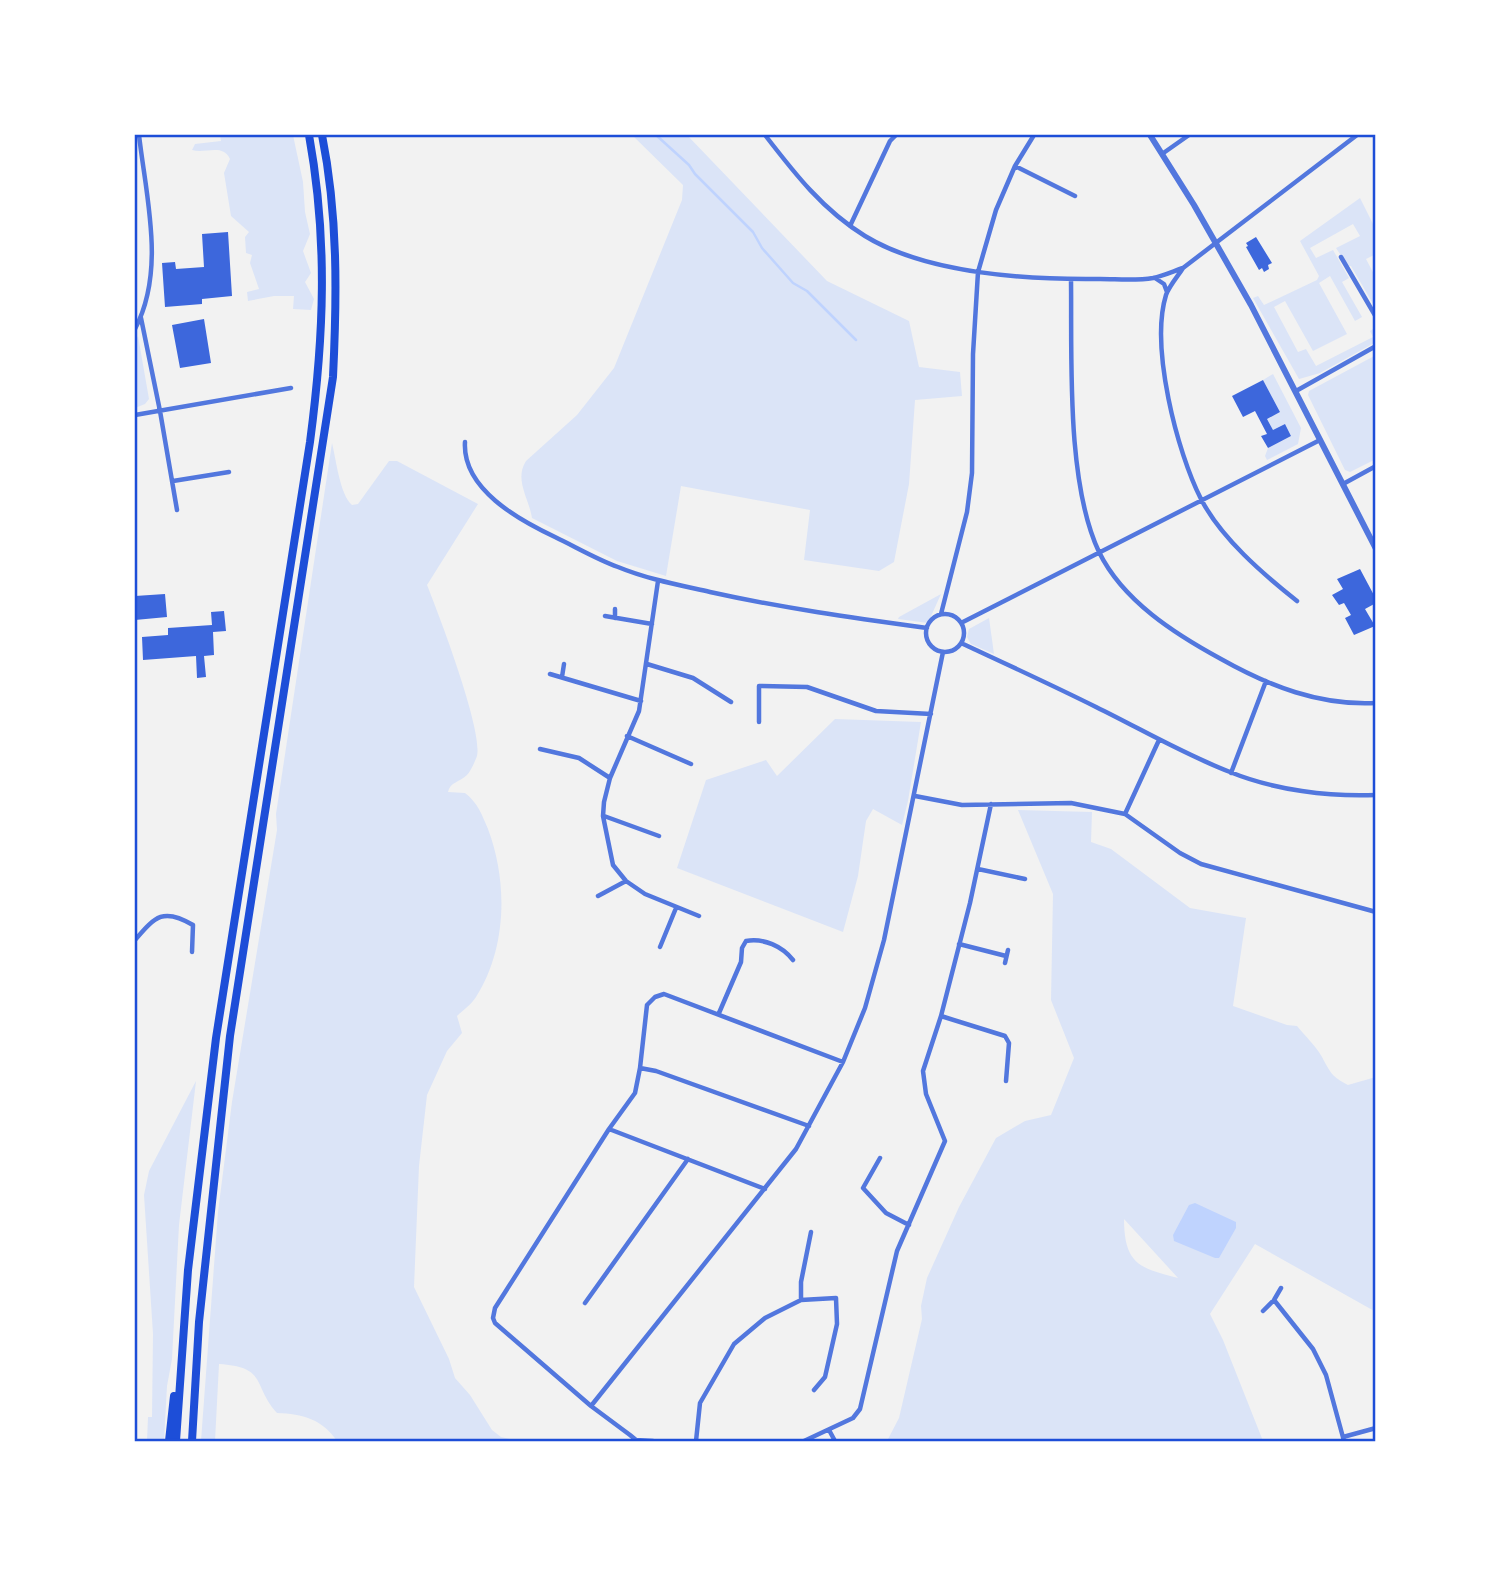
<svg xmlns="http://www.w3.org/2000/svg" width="1511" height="1576" font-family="Figtree,sans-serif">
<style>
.green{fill:#dbe4f7;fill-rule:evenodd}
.water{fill:#bfd3fe}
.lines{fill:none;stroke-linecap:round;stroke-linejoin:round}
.stream{stroke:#bfd3fe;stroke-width:2.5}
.building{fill:#3d67dc}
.minor{stroke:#5277de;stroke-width:4.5}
.tertiary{stroke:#5277de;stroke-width:6}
.trunk{stroke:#1d4ed8;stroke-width:8}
.neatline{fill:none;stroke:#1d4ed8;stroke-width:2.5}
</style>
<rect width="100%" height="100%" fill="#f2f2f2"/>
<!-- green -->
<path class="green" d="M220,135H293L303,182L305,212L310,234L303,251L311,273L305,282L314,299L311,310L293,309L294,296H274L248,301L247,292L259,289L250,263L252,255L246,253L245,237L249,232L231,216L224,173L230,159C223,143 205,154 192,150L195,144L221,141Z
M632,135H687L827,281L909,321L919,367L960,372L962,396L915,400L909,484L894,562L879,571L804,560L810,510L681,486L666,576L617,561L532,518C529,498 514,480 526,461L577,415L614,368L682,200L683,185Z
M1360,198L1376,230V254L1366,259L1376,278V309L1351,266H1348L1336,248L1360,236L1353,224L1310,248L1316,258L1333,250L1349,278L1342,282L1362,317L1355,321L1330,276L1319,283L1347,334L1313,351L1285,301L1274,307L1298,352L1306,349L1316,366L1373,337L1370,331L1376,327V342L1320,373L1299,379L1253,298L1258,296L1264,305L1317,280L1319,276L1300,241Z
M138,336L149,399L145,404L135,408V342Z
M1376,355V459L1350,472L1345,470L1340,460L1308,395L1309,391Z
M1273,374L1301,428L1298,444L1267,460L1265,456L1268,448L1291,436L1273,430L1267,419L1280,412L1263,380Z
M332,443C336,459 340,495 352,505L358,504L389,461H397L478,504L427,585C439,615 483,730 477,756C475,761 471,771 467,775C460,782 450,782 448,792L465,793C478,803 482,815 488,829C508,882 507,948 476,997C471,1005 463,1010 457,1016L462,1033L447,1051L427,1095L419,1166L414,1287L449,1359L455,1378L470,1395L492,1430L501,1437L519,1441H337C322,1419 303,1414 277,1413C252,1385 268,1367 219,1364L215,1441H201L218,1212L232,1102L277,830L276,814Z
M941,594L928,623L898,619L899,617Z
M989,618L994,654L971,644L967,637L969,629Z
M835,719L921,722L908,801L902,825L873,809L866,821L858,876L843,932L677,868L706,780L766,760L777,776Z
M1018,810L1092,812L1091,842L1111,849L1190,908L1246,918L1233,1006L1287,1025L1297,1026C1305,1036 1316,1046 1322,1057C1330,1072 1332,1077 1348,1085L1376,1077V1312L1255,1244L1210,1314L1223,1340L1263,1441H887L899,1418L922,1319L921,1306L927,1278L959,1207L996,1138L1025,1121L1051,1115L1074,1058L1051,1000L1053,894ZM1124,1218V1219L1178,1278C1139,1268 1124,1264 1124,1218Z
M196,1081L179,1225L172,1359L167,1386L164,1441H147L148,1417H152L153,1334L144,1195L149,1171Z"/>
<!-- water -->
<path class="water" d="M1195,1203L1236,1222V1228L1219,1258H1215L1174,1241L1173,1235L1189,1205Z"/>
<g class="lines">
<!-- stream -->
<path class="stream" d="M656,135L689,165L695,174L753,232L762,248L793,283L807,291L856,340"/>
</g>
<!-- building -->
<path class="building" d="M228,232L232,296L202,299V304L165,307L162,263L175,262L176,269L204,267L202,234Z
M1256,237L1272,263L1268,265L1269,269L1264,272L1262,268L1259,270L1246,247L1248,246L1246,243Z
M204,319L211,363L180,368L172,325Z
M1263,380L1280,412L1267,419L1273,430L1285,424L1291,436L1268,448L1261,436L1267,434L1255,411L1243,417L1232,396Z
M1360,569L1376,599V603L1365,609L1375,626L1354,635L1345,618L1351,615L1344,603L1339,605L1332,595L1343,589L1337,579Z
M165,594L167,617L135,620V596Z
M224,611L226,631L213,632L214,655L204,656L206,677L197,678L196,656L143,660L142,637L168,635V628L212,625L211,612Z"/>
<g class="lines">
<!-- minor -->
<path class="minor" d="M765,135C795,174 823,210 865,236C927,274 1029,280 1100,279C1117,279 1136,281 1153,278C1163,276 1174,271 1183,268L1357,135
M1162,154L1189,135
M1015,166L1075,196
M850,226L890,141L896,135
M1341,257L1376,317
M1183,268C1178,276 1169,286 1166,295C1150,347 1177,452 1201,499C1221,538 1263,574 1297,601
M1155,278L1164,284L1167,292
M1071,280C1072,358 1066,482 1099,552C1123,601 1175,634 1221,659C1269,686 1320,706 1376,703
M141,318L160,411L177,510
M135,329C166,270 146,197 139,135
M1296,391L1376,346
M135,415L291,388
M465,442C462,489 519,520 555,537C576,547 596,559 618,567C647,579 679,585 710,592C782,608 854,618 927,628
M173,481L229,472
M1343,484L1376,466
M658,581L639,711L610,778L604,802L603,816L613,865L626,881L645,894L699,916
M941,614L967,512L972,473L973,354L978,272L996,210L1015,166L1034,135
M926 633a19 19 0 1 1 38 0a19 19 0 1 1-38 0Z
M605,616L652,624
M615,618V609
M961,623L1320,440
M961,643C1006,664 1052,685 1096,707C1141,729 1183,754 1230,772C1274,790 1329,797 1376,795
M647,664L693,678L731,702
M550,674L641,701
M562,677L564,664
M759,722V686L807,687L876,711L931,714
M627,736L691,764
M540,749L579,758L610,778
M1231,773L1266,681
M915,796L962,805L1071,803L1125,814L1159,740
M1125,814L1180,853L1201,864L1376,912
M604,816L659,836
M978,869L1025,879
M598,896L626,881
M135,940C155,917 163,907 193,925L192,952
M959,944L1006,956
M660,947L676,908
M1005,963L1008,950
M719,1013L741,962L742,948L746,941C764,938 782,946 793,960
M941,1016L1005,1036L1009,1043L1006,1081
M640,1068L656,1071L809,1126
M609,1129L765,1189
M880,1158L863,1188L886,1213L909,1225
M801,1300V1282L811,1232
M1274,1300L1313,1349L1326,1375L1344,1441
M585,1303L688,1159
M1263,1311L1274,1300L1281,1288
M591,1406L796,1149L843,1062L865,1008L884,940L943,652
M829,1430L835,1441
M1343,1437L1376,1428
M653,1441L636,1440L630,1435L591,1406L495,1323L493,1318L495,1308L609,1129L635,1093L640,1068L647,1005L655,997L664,994L843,1062
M696,1441L700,1403L734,1344L765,1318L801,1300L836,1298L837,1324L825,1377L814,1390
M804,1441L853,1418L860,1409L897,1251L945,1141L926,1094L923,1071L941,1016L970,903L991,804"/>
<!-- tertiary -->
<path class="tertiary" d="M1150,135L1194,205L1251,305L1376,549"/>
<!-- trunk -->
<path class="trunk" d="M169,1441L174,1396
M176,1441L188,1270L216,1038L310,442C324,336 328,240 309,135
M192,1441L199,1322L230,1036L333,377C337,295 338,215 322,135"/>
</g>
<!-- border -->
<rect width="1511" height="1576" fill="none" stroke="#ffffff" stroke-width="273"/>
<rect x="136" y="136" width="1238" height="1304" class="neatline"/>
</svg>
